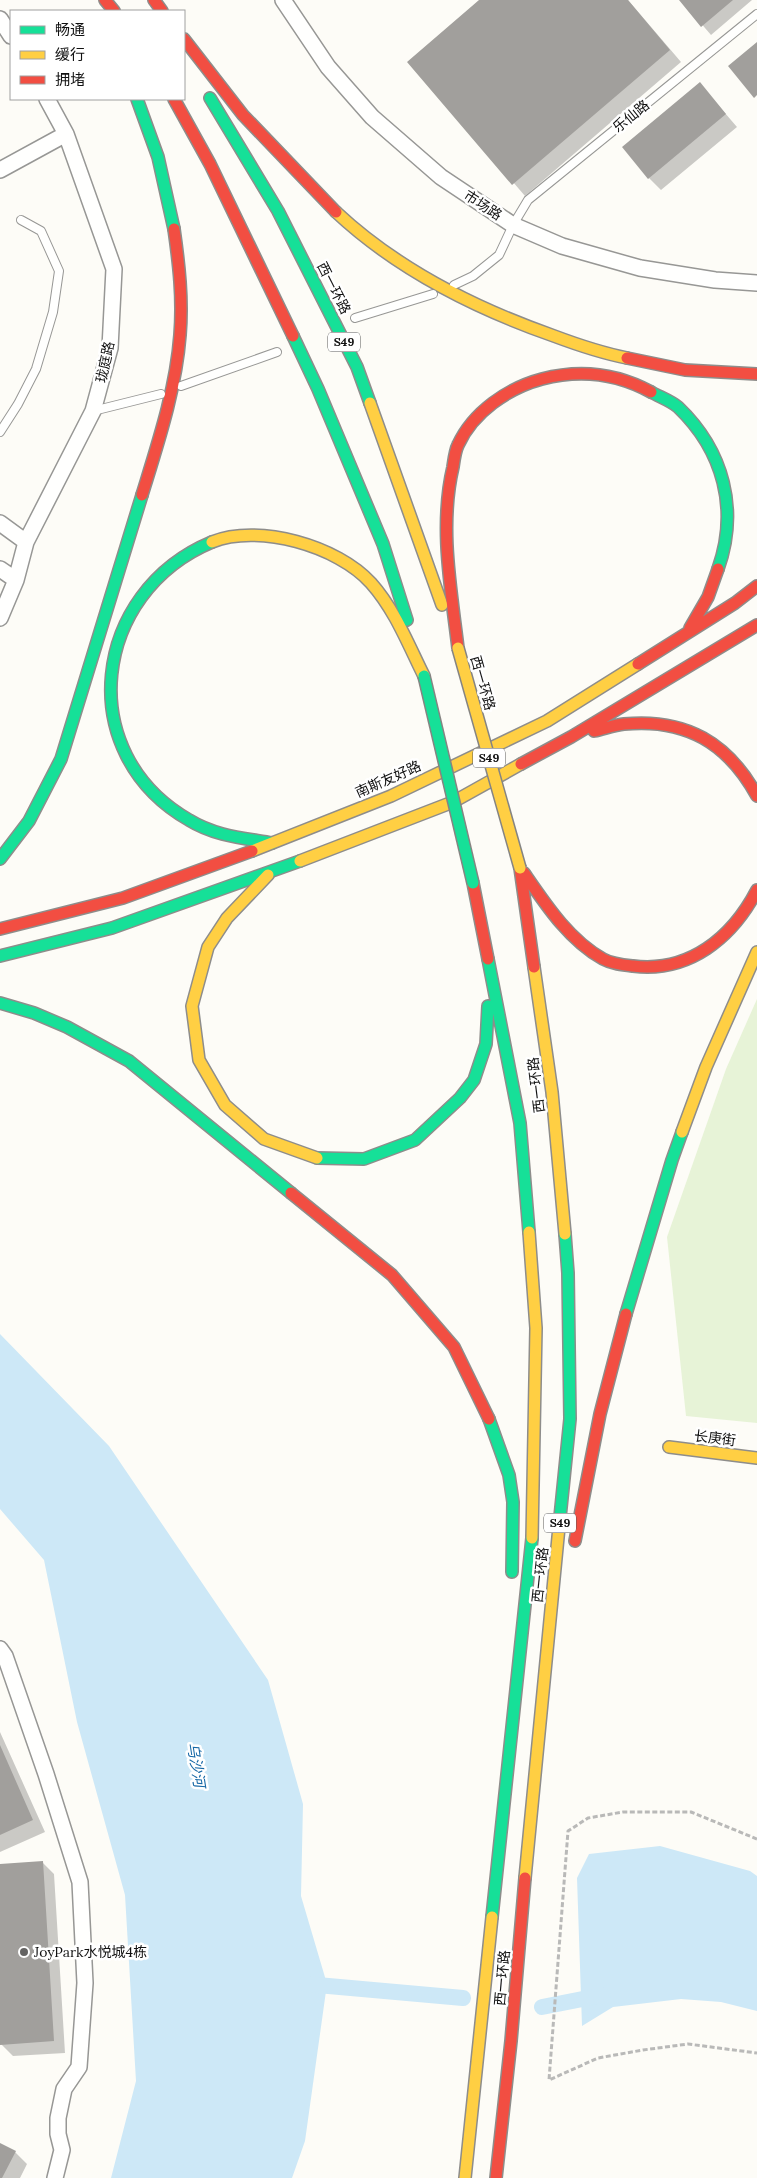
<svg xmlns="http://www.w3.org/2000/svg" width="757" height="2178" font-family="Lora,'Noto Sans SC',serif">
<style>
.green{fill:#e7f3d7}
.water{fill:#cde8f7}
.shadow{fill:#0003}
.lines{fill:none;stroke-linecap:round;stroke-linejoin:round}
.canal{stroke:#cde8f7;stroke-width:16}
.building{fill:#a19f9c}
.lane-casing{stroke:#979795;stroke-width:10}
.street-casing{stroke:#979795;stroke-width:18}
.fast-casing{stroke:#8e8d8b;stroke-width:14}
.slow-casing{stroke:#8e8d8b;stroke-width:14}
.jam-casing{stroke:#8e8d8b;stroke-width:14}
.path{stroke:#b9b9b8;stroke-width:3;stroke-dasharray:5 2.5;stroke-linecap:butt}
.lane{stroke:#fffffe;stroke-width:8}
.street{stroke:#fffffe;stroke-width:15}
.fast{stroke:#16e098;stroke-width:11}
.slow{stroke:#ffcf43;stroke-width:11}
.jam{stroke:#f24e42;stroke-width:11}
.fast-bridge-casing{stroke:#858482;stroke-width:14;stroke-linecap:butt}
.slow-bridge-casing{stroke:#858482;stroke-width:14;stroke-linecap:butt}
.fast-bridge{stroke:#16e098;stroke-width:11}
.slow-bridge{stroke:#ffcf43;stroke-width:11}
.poi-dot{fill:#646362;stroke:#fff;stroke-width:2}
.labels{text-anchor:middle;stroke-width:5;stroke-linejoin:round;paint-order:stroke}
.shield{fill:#fff;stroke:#585858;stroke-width:1}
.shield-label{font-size:12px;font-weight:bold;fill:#111}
.street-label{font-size:14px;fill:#111;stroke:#fff}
.poi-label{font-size:14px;fill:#111;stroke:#fff;text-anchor:start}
.water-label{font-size:15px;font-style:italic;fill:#1768a6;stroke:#fff}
</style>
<rect width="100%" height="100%" fill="#fdfcf7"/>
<!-- green -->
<path class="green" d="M757,999V1423L686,1416L667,1237L726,1069Z"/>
<!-- water -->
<path class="water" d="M0,1334L109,1446L268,1680L303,1804L301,1896L327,1984L305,2141L292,2178H111L136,2081L125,1895L77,1722L44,1560L0,1509Z
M660,1846L750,1871L757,1876V2011L721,2002L681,1999L613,2007L582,2026L577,1878L589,1854Z"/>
<!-- shadow -->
<path class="shadow" d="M481,0H628L681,62L525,196L409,62Z
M681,0H752L711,35Z
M700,84L737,127L661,190L649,178Z
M0,1732L45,1832L0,1852Z
M42,1862L54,1874L65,2053L13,2056L1,2044L0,1865Z
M0,2145L15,2152L27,2164L20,2178H0Z"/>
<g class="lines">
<!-- canal -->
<path class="canal" d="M306,1984L463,1998
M542,2007L603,1995"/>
</g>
<!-- building -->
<path class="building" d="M479,0H628L670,50L512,185L407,62Z
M679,0H733L701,27Z
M757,42V95L754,98L728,66Z
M700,82L726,114L648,179L622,147Z
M0,1745L33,1820L0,1835Z
M43,1861L54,2041L0,2045V1864Z
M0,2143L16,2151L2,2178H0Z"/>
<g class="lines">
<!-- lane casing -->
<g class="lane-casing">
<path id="lane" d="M454,285L473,276L499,255L513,225L528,200L757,14
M355,318L433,294
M181,386L277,352
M93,411L161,394
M0,432L18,404L36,369L53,312L59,271L41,231L21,220"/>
</g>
<!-- street casing -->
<g class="street-casing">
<path id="street" d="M283,0L328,67L372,117L441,177L513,225L562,246L640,268L715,280L757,283
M0,19L11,36
M0,170L66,134
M0,523L26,542
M0,569L16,580
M0,618L16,580L26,542L93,411L110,348L114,269L66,134L47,99
M0,1649L5,1656L46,1774L80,1882L85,1983L79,2067L64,2089L58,2118V2134L62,2150L55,2178"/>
</g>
<!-- fast casing -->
<g class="fast-casing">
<path id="fast" d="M210,98L278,211L357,367L370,403
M137,99L158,157L174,229
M293,336L318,389L383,544L407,620
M651,392C660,397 671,401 678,407C724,451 739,510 718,569
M212,542C92,592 72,753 189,820C215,836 243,838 272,843
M0,859L29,821L61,759L142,495
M0,956L112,928L300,861
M488,959L520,1123L529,1232
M0,1003L34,1013L67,1027L129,1061L291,1193
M317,1158L364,1159L415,1140L460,1098L474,1080L486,1044L488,1006
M626,1314L672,1160L682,1132
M489,1419L509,1475L513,1502L512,1572
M559,1527L570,1419L568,1273L565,1234
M492,1917L532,1538"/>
</g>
<!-- slow casing -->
<g class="slow-casing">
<path id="slow" d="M336,212C398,270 474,308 554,336C578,345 602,353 627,358
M370,403L442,605
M212,542C258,523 338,546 371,583C395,610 408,644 424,676
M252,851L391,796L547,721L638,664
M300,861L453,802L521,764
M268,875L227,918L208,947L192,1006L199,1060L225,1105L264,1139L317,1158
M534,967L552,1092L565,1234
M682,1132L706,1067L757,952
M529,1232L536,1328L532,1538
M669,1447L757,1458
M525,1878L559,1527
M465,2178L492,1917"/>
</g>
<!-- jam casing -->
<g class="jam-casing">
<path id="jam" d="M105,0L114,11
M154,0L162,11
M184,39L243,115L336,212
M174,99L210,164L293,336
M627,358L685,370L757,374
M142,495C158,443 176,389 180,335C183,299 179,264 174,229
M690,628L708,597L718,569
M458,648C451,589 439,526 453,467C454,460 455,451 458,445C473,412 508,388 542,379C580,369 616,373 651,392
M638,664L735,603L757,586
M594,731C604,729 614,725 624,724C686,718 728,743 757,796
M521,764L571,737L757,625
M520,868L534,967
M524,873C546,905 569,940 603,959C612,964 623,965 633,966C689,973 732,938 757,890
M473,883L488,959
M0,929L123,898L252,851
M291,1193L392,1275L454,1347L489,1419
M575,1541L600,1414L626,1314
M496,2178L511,2041L525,1878"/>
</g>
<!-- path -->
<path class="path" d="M757,1839L691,1812H623L588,1818L568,1831L549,2080L598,2058L643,2050L688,2044L757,2053"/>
<!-- lane -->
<use href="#lane" class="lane"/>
<!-- street -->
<use href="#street" class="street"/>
<!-- fast -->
<use href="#fast" class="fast"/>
<!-- slow -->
<use href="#slow" class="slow"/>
<!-- jam -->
<use href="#jam" class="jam"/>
<!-- fast-bridge casing -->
<g class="fast-bridge-casing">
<path id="fast-bridge" d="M424,676L473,883"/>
</g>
<!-- slow-bridge casing -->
<g class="slow-bridge-casing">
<path id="slow-bridge" d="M458,648L520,868"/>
</g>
<!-- fast-bridge -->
<use href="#fast-bridge" class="fast-bridge"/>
<!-- slow-bridge -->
<use href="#slow-bridge" class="slow-bridge"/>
</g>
<!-- markers -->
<circle class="poi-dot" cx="24" cy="1952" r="5"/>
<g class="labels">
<!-- shield labels -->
<g class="shield">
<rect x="328" y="332.5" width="32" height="19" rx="4"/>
<rect x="473" y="748.5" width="32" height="19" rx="4"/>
<rect x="544" y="1513.5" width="32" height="19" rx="4"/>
</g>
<g class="shield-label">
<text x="344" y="346">S49</text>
<text x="489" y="762">S49</text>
<text x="560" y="1527">S49</text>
</g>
<!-- street labels -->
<g class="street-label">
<text transform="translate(631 116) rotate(-39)" y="5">乐仙路</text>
<text transform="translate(483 205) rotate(33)" y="5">市场路</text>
<text transform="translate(334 288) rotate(63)" y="5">西一环路</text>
<text transform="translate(105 362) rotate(-78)" y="5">珑庭路</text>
<text transform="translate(483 683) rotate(74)" y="5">西一环路</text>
<text transform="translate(388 779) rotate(-24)" y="5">南斯友好路</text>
<text transform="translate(536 1085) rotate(-97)" y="5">西一环路</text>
<text transform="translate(715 1438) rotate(7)" y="5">长庚街</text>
<text transform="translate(540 1575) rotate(-84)" y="5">西一环路</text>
<text transform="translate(502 1978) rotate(-85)" y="5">西一环路</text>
</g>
<!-- poi labels -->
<g class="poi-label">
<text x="34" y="1957">JoyPark水悦城4栋</text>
</g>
<!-- water labels -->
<g class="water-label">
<text transform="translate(196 1765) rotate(81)" y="5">乌沙河</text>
</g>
</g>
<!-- legend -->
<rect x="10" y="10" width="175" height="90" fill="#ffffff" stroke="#a0a0a0"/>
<rect x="20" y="26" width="25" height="8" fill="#16e098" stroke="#a0a0a0"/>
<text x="55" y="35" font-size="15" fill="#111111">畅通</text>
<rect x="20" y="51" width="25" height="8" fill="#ffcf43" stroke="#a0a0a0"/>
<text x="55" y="60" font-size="15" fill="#111111">缓行</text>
<rect x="20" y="76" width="25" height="8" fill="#f24e42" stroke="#a0a0a0"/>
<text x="55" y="85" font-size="15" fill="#111111">拥堵</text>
</svg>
